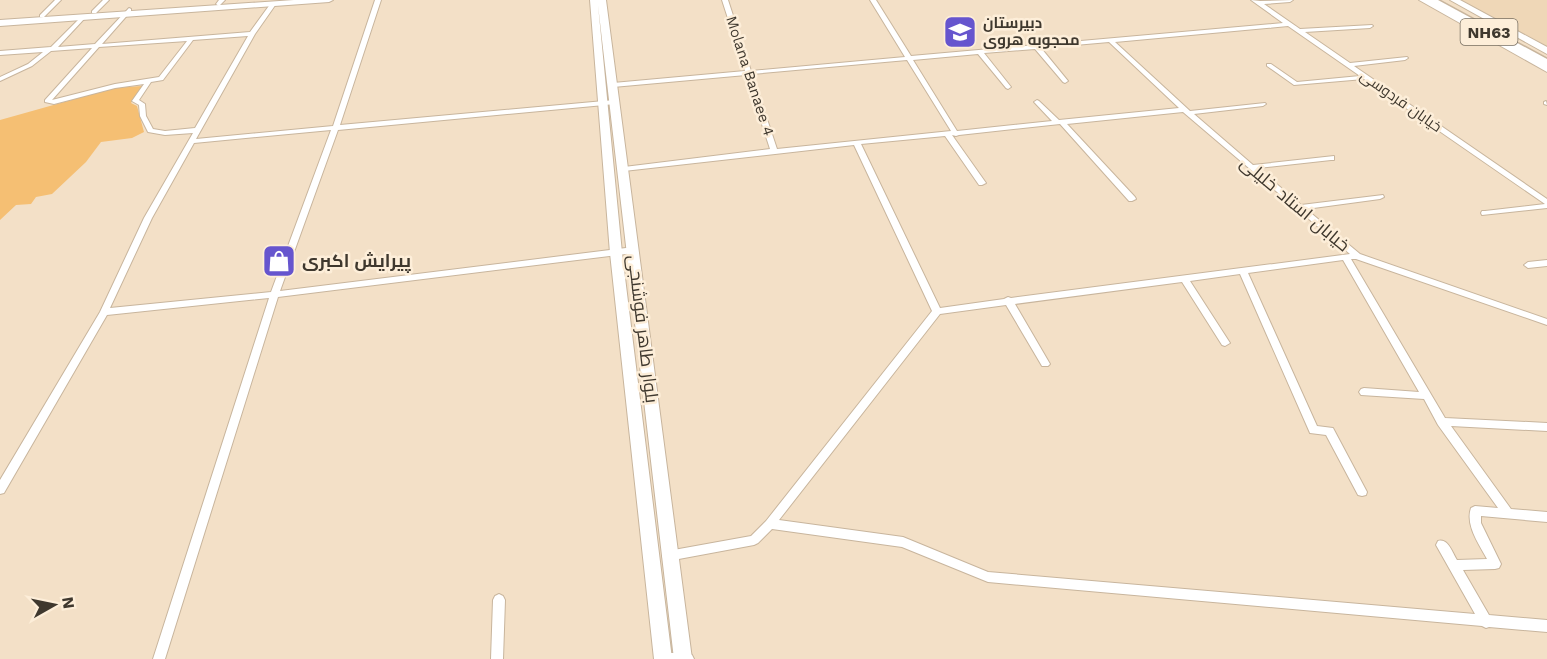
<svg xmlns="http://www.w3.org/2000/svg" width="1547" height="659" font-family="'Work Sans',Cairo,sans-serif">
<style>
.built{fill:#efd7b7}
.green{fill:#f5bf73}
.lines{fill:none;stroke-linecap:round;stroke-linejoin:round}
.street-casing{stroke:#c8b59d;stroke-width:2}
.secondary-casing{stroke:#c8b59d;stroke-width:2}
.highway-casing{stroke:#c8b59d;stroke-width:3}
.street{fill:#fff;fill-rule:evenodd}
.secondary{fill:#fff;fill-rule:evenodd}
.highway{fill:#fff;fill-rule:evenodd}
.labels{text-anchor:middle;stroke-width:5;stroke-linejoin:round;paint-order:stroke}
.far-poi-label{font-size:15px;font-weight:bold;fill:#3f382e;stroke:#fdeed9;text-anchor:start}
.far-street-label{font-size:15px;fill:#3f382e;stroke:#fdeed9}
.shield{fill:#fdeed9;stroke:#786f61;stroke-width:1.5}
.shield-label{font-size:16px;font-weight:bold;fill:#3f382e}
.street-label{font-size:18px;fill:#3f382e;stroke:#fdeed9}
.poi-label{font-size:18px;font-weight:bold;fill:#3f382e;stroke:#fdeed9;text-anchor:start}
</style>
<rect width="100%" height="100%" fill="#f3e0c7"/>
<!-- built -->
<path class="built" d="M1461,0H1547V46Z"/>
<!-- green -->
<path class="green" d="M142,86L131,103L137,106L144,132L132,138L101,142L86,162L52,194L36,197L31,204L16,205L0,220V120L114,88Z"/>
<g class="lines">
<!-- street casing -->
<g class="street-casing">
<path id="street" d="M55,0H61L44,17H40V15Z
M103,0H109L96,13H92V11Z
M219,0H225L219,6L216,4Z
M375,0H381L340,125L615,100L618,102L615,104L338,130L280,291L634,247L638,250L634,253L278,297L165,659H153L269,298L107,315L4,493L0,494V480L100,312L144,218L193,133L165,135L148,132L140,116L139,105L132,101L144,84L115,88L54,104L45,102V100L92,48L51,51L32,66L0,81V77L28,64L43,52L0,55V51L51,47L83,15L86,17L85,18L58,47L95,44L129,8L131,9V11L102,44L250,32L271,3L273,2L276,4L255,34L196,139L333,126ZM248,36L195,128L165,131L153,129L146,116L145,104L139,100L151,82L163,80L193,40ZM187,41L159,77L115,84L52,100L99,47ZM331,130L271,292L110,308L152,218L194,143Z
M722,0H728L751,71L905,57L870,0H876L911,56L1283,23L1251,0L1260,1L1293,0L1290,2L1264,4L1300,29L1372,25L1373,26L1370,28L1305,32L1350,63L1407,57L1408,58L1405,60L1354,66L1547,199V208L1482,215L1481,213L1482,211H1485L1545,204L1364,79L1294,85L1267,66V64H1271L1297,82L1360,76L1288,26L1115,42L1190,111L1265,103L1266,104L1263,106L1194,114L1253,165L1334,156V160H1331L1258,168L1301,205L1383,195L1384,197L1380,199L1306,209L1360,254L1547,319V325L1356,259H1351L1445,418L1547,423V431L1451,426L1511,509L1547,512V522L1481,516V523L1501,564L1499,568L1495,569L1463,570L1489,615L1547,620V632L1489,627L1486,628L1482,626L988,582L902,547L772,529L758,543L754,545L668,561L664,560L662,556L664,552L668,551L751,536L766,521L932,311L854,145L624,171L620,169L624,167L770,149L746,75L613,87L610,85L613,83L745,71ZM1109,42L1179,108L1059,120L1039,101L1037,100L1034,102L1035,103L1052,121L957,131L913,60L978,54L1006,88L1008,89L1011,87L984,53L1035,49L1063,82L1065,83L1068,81L1041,48ZM907,60L951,131L777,149L752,74ZM1183,112L1350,254L1011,298L1008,297L1004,299L940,308L861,144L945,136L979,185H982L986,183L952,135L956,136L959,135L1060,124L1129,201H1132L1136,199L1135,197L1067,124ZM1343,260L1419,392L1364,388L1361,389L1359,392L1361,395L1424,399L1438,425L1498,508L1475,506L1471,508C1465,525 1479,544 1487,559L1457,560C1452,552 1448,538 1438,541L1436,545L1475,614L988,572L903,537L779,520L940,314L1006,305L1042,366H1048L1050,364L1015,304L1182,282L1222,345L1225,346L1230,343L1190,281L1240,274L1310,433L1326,435L1358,495L1362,496L1366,495L1367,492L1333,428L1317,426L1248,273Z
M1546,101L1547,105L1544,104V102Z
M1547,260V266L1528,268L1524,265L1528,262Z
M499,594L503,596L505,600L503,659H491L493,600L495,596Z
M661,653H688L692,655L694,659H655L657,655Z"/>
</g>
<!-- secondary casing -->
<g class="secondary-casing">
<path id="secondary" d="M294,0H333L329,2L0,26V20Z
M590,0H606L692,659H674L598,5L622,253L672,659H654L610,253Z
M1419,0H1429L1547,65V72Z
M1450,0H1460L1547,47V54Z"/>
</g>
<!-- highway casing -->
<g class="highway-casing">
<path id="highway" d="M1426,0H1438L1547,59V67Z"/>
</g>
<!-- street -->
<use href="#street" class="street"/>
<!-- secondary -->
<use href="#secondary" class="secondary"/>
<!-- highway -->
<use href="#highway" class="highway"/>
</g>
<!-- icons -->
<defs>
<g id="school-square" transform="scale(1.725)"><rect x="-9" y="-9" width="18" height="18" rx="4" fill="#6655ce" stroke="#fdeed9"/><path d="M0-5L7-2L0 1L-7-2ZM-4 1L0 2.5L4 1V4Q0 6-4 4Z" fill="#fff"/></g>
<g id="shop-square" transform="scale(1.725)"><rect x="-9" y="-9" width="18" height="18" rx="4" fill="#6655ce" stroke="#fdeed9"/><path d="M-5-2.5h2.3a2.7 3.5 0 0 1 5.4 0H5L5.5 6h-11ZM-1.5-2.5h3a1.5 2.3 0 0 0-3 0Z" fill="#fff"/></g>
</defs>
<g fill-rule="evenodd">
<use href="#school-square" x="960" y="32"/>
<use href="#shop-square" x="279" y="261"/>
</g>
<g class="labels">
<!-- far-poi labels -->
<g class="far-poi-label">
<text x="983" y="28">دبیرستان<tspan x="983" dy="17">محجوبه هروی</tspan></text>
</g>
<!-- far-street labels -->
<g class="far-street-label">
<text transform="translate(750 76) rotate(72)" y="5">Molana Banaee 4</text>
<text transform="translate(1401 101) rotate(35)" y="5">خیابان فردوسی</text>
</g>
<!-- shield labels -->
<rect class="shield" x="1460.5" y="19" width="57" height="26" rx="4.5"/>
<g class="shield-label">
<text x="1489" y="38">NH63</text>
</g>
<!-- street labels -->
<g class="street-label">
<text transform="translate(1295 204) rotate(40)" y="6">خیابان استاد خلیلی</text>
<text transform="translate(643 329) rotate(83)" y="6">بلوار طاهر فوشنجی</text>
</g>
<!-- poi labels -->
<g class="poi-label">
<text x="302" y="267">پیرایش اکبری</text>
</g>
</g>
<!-- north arrow -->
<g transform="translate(54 605) rotate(81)" stroke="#fdeed9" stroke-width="4.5" paint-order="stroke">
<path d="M0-4.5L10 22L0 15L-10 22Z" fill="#3f382e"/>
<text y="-9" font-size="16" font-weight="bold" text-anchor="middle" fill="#3f382e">N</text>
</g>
</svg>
